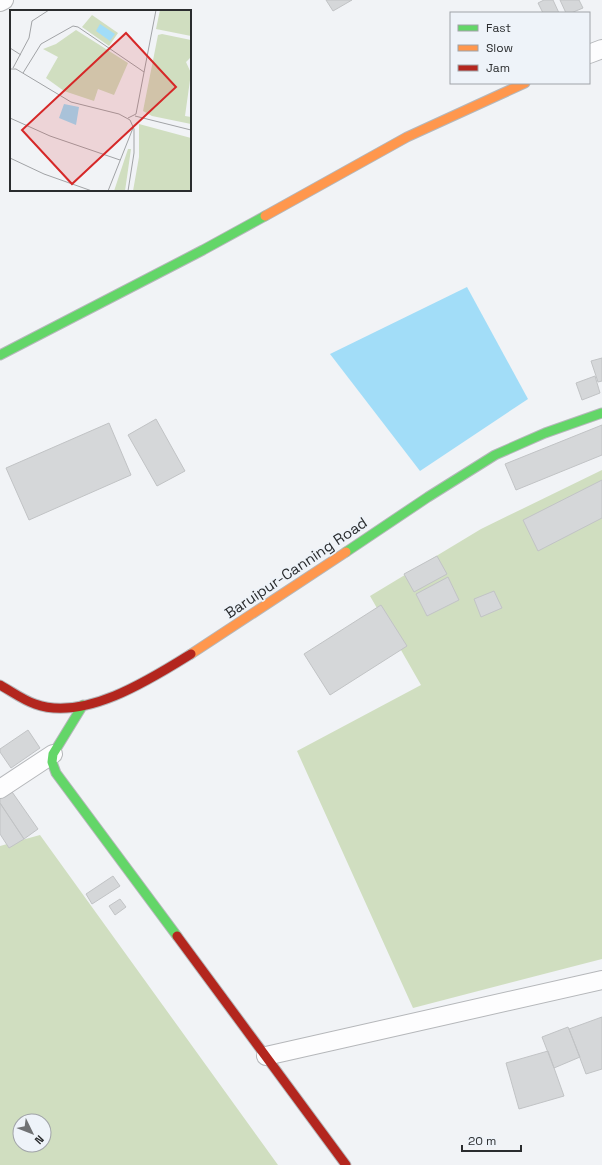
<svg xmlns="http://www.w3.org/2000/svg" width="602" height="1165" font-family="'Space Grotesk',sans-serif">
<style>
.green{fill:#d0dec0;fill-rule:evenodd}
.water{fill:#a2ddf8}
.building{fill:#d5d7d9;stroke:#c1c3c5}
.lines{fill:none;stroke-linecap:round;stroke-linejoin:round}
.street-casing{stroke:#b5b7ba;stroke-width:20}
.fast-casing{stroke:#b5b7ba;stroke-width:11}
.slow-casing{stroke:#b5b7ba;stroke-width:11}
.jam-casing{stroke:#b5b7ba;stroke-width:11}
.street{stroke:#fdfdfe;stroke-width:18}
.fast{stroke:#63d668;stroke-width:9}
.slow{stroke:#ff974d;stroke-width:9}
.jam{stroke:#b3261e;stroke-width:9}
.labels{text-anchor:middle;stroke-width:3.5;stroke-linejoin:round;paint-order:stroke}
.street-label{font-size:15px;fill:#2a2c2e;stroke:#eef3f9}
.inset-road{fill:none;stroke:#a1a3a6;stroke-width:1}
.view{fill:#d62828;fill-opacity:0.15;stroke:#d62828;stroke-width:2}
.inset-edge{fill:none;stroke:#2a2c2e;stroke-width:2}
</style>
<rect width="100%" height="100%" fill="#f1f3f6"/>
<!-- green -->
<path class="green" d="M602,470V959L413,1008L297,751L421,685L370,596L481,529Z
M40,835L278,1165H0V846ZM20,1121H44V1145H20Z"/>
<!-- water -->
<path class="water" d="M467,287L528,399L420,471L330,354Z"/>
<!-- building -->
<path class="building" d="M326,0H352L333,11Z
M544,0H553L559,13H543L538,3Z
M560,0H579L583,8L571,13H566Z
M602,358V381L598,382L591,361Z
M595,376L600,393L582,400L576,383Z
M156,419L185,471L157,486L128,435Z
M109,423L131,475L29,520L6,468Z
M602,425V455L516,490L505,464Z
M602,480V518L538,551L523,520Z
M437,556L447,574L414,592L404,574Z
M448,577L459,600L427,616L416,594Z
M494,591L502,608L481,617L474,599Z
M381,605L407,646L330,695L304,654Z
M28,730L40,748L11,768L0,752V749Z
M10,789L38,829L24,839L0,803V796Z
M0,803L24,839L9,848L0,834Z
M113,876L120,886L92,904L86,894Z
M120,899L126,907L115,915L109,906Z
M602,1017V1069L586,1074L569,1029Z
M568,1027L580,1057L554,1068L542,1037Z
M548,1051L564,1096L519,1109L506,1063Z"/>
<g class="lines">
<!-- street casing -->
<g class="street-casing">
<path id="street" d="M0,2L4,0
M589,54L602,49
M0,789L53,754
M266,1056L602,980"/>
</g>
<!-- fast casing -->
<g class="fast-casing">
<path id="fast" d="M0,355L203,250L265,216
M346,552L428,497L495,455L545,433L602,413
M83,705L53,754L52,762L56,773L177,936"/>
</g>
<!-- slow casing -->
<g class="slow-casing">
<path id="slow" d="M265,216L407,137L525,83
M191,654L346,552"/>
</g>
<!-- jam casing -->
<g class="jam-casing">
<path id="jam" d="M0,685C11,691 23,700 35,704C84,722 151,679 191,654
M177,936L346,1165"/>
</g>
<!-- street -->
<use href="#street" class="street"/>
<!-- fast -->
<use href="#fast" class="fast"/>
<!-- slow -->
<use href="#slow" class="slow"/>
<!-- jam -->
<use href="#jam" class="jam"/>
</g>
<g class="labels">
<!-- street labels -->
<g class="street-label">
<text transform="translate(296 568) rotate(-34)" y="5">Baruipur-Canning Road</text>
</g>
</g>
<!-- overview -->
<g transform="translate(10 10)">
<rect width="181" height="181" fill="#f1f3f6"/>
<path d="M150,0H181V26L146,19ZM82,5L108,23L99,36L72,17ZM66,20L118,53L104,85L88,79L84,91L54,81L36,68L48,47L33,39L46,34ZM152,24L181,30V47L176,52L181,63L175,106L181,107V114L142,106L133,101L148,25ZM129,114L181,128V181H123L129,147ZM118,139H121L115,181H104Z" fill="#d0dec0"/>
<path d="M90,14L105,24L100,31L86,21ZM54,94L69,97L66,115L49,108Z" fill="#a2ddf8"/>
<path class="inset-road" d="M0,38L11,45M3,58L19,28L22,11L39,0M0,59H6L61,92L109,104L120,110L124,119V143L118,181M13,63L31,34L63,16L68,17L134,62M125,106L181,120M0,108L40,126L110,150M118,108L126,104L146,0M0,148L34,164L82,181M98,181L123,118"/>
<path class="view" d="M116,23L166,77L62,174L12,120Z"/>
<rect width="181" height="181" class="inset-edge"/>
</g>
<!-- legend -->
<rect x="450" y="12" width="140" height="72" fill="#eef3f9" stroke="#a0a3a8"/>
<rect x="458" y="25" width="20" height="6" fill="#63d668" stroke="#a0a3a8"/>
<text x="486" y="32" font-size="12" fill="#2a2c2e">Fast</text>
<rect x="458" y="45" width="20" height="6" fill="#ff974d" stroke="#a0a3a8"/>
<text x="486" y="52" font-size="12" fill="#2a2c2e">Slow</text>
<rect x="458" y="65" width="20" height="6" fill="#b3261e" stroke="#a0a3a8"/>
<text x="486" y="72" font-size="12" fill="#2a2c2e">Jam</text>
<!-- north arrow -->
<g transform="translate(32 1133) rotate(133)"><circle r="19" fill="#eef3f9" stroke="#a0a3a8"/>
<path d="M0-3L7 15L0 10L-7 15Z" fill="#707274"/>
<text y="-6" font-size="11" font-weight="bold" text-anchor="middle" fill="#2a2c2e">N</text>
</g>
<!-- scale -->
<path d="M462 1145v6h59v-6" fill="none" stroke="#2a2c2e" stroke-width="2"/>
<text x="468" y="1145" font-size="12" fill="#2a2c2e" stroke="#eef3f9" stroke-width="3" paint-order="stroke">20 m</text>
</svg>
